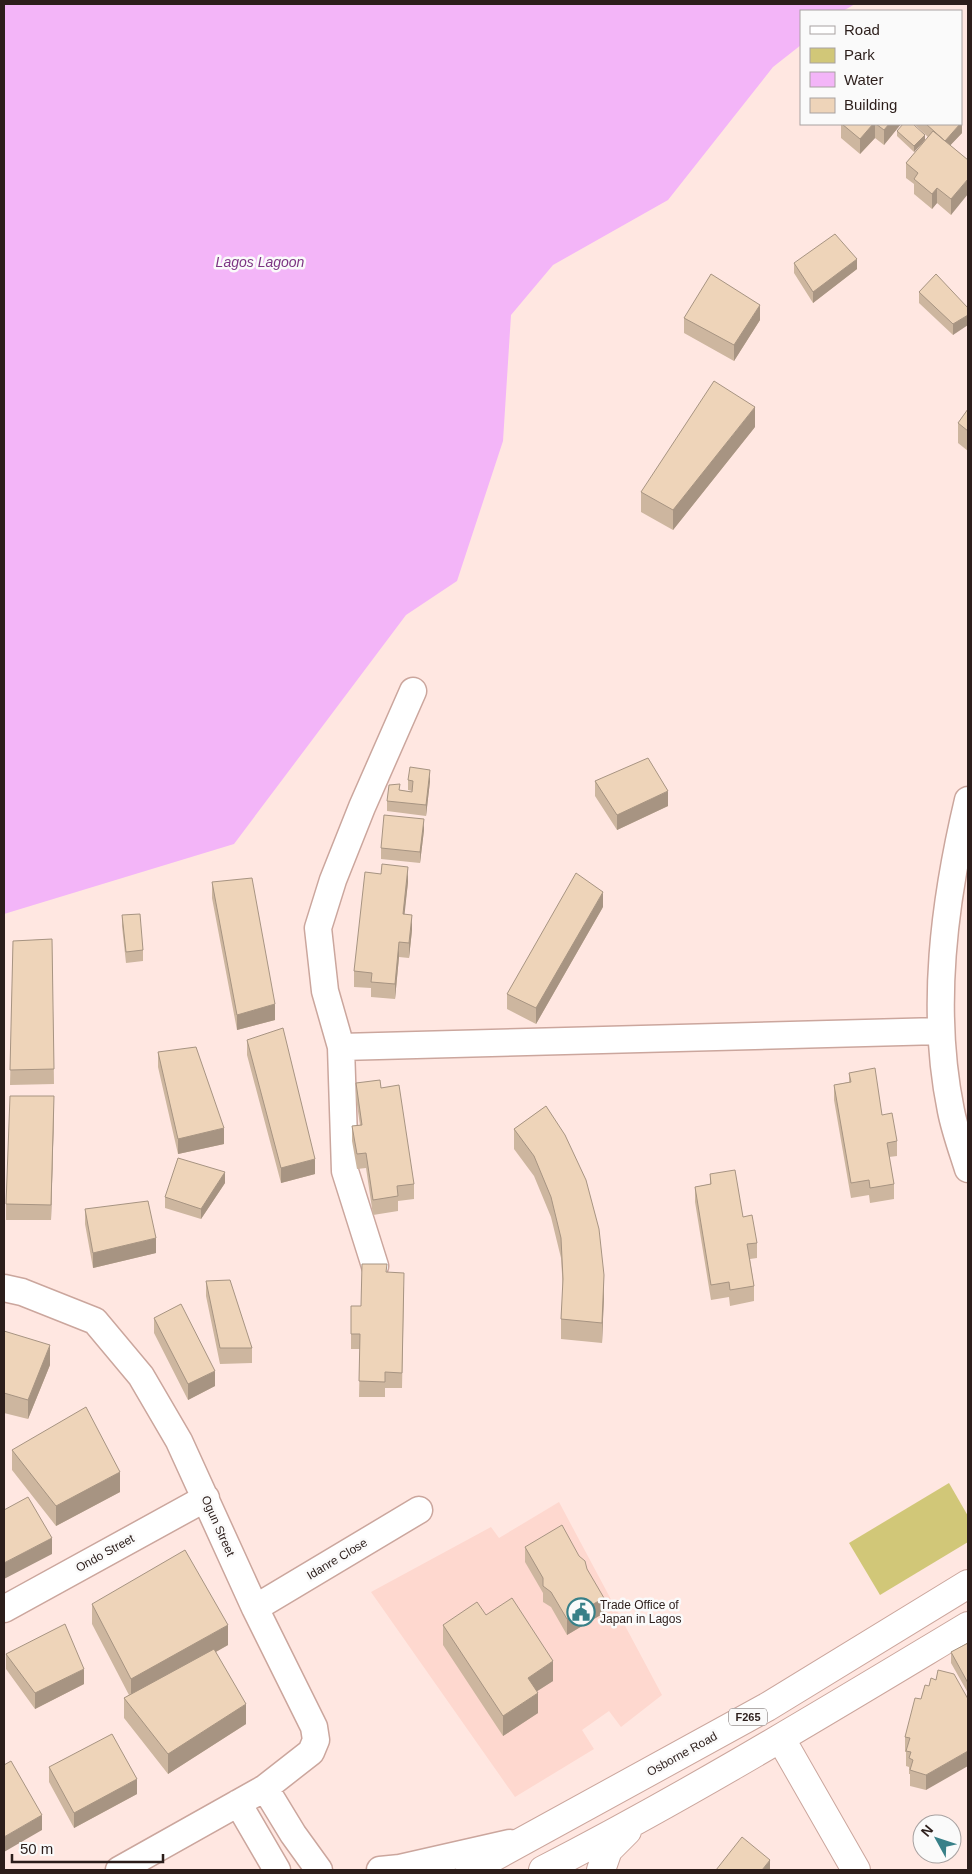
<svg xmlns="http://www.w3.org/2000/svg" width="972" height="1874" font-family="Helvetica,sans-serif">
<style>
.built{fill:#fed8cf}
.green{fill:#d1c778}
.water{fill:#f3b5f8}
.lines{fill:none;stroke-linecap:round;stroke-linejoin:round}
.minor-casing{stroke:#cba69d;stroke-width:29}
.major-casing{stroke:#cba69d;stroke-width:30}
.minor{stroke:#fff;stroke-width:26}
.major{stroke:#fff;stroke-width:28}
.wall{fill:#cdb69f}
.shaded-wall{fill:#a79482}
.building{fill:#eed4b9;stroke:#a79482}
.labels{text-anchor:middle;stroke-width:5;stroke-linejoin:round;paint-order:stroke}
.shield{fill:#fafafa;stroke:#6a605e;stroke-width:1}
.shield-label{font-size:11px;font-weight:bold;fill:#2c1e1b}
.street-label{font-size:12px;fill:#2c1e1b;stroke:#fafafa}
.poi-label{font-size:12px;fill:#2c1e1b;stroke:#fafafa;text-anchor:start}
.water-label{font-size:14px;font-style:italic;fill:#7d3583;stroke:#fafafa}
</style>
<rect width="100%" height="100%" fill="#ffe7e1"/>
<!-- built -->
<path class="built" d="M559,1502L662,1695L621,1727L609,1711L582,1730L594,1749L515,1797L371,1592L491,1527L499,1538Z"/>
<!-- green -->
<path class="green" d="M949,1483L968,1516V1542L880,1595L849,1543Z"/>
<!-- water -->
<path class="water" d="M4,4H855L843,11H801V45L773,67L668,200L553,265L511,315L503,441L457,581L406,615L234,844L4,914Z"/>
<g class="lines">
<!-- minor casing -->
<g class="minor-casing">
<path id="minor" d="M968,800C944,901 930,1009 951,1111C955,1131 962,1150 968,1169
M341,1047L325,991L318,928L333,880L362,807L413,691
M375,1266L345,1171L341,1047L940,1031
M4,1288L22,1292L95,1321L141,1376L179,1441L255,1608L314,1727L316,1740L311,1752L265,1788L119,1870
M255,1608L419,1510
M4,1609L206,1498
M265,1788L293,1834L319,1870
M238,1803L277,1870
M380,1870L400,1868L510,1843"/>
</g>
<!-- major casing -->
<g class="major-casing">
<path id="major" d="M781,1739L856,1870
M470,1870L767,1707L968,1584
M543,1870C689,1795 828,1710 968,1626
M601,1870L608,1850L627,1831"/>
</g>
<!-- minor -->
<use href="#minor" class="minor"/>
<!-- major -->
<use href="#major" class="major"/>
</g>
<!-- wall -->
<path class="wall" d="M841,124H901L884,145L875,138L860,154L841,138Z
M914,124H961L962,133L950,145L968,160L951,215L937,203L932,209L914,194V184L906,178V163L928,137Z
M897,131L925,140L914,152L897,136Z
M794,263L857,269L813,303L794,273Z
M919,292L968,308L953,335L919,303Z
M684,318L760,320L734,361L684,333Z
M968,409V451L958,443V423Z
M755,427L673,530L641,512V492Z
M408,780L430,781L426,816L387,811V801L400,790L412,792V791L408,790Z
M595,781L668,806L617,830L595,796Z
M424,830L420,863L381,859V848Z
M381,874L408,882L404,914L412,930L409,958L399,957L395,999L371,997V988L354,987V971Z
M212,882L275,1020L237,1030L212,898Z
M603,907L536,1024L507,1009V994Z
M122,915L143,950V961L126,963L122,926Z
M52,939L54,1084L10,1085L13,941Z
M247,1040L315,1174L281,1183L247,1055Z
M158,1052L224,1144L178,1154L158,1067Z
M849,1073L882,1115L897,1141V1156L889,1157L894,1184V1199L870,1203L869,1195L851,1198L834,1100V1085L849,1082Z
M356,1083L381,1088L414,1184V1199L398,1201V1211L373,1215L366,1168L357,1169L352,1141V1126L360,1125L356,1098Z
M546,1106L604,1295L602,1343L561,1339V1319L563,1290L561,1258L551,1217L534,1176L514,1149V1129Z
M54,1111L51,1220H6V1204Z
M710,1174L743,1217L757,1243V1258L750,1259L754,1286V1301L730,1306L729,1297L711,1300L695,1202V1187L710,1184Z
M225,1183L201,1219L165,1208V1197Z
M85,1209L156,1253L93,1268L85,1224Z
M387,1272L404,1288L402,1388H385V1397H359L360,1349H351V1306H361Z
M206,1281L252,1348V1363L220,1364L206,1296Z
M154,1318L215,1386L188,1400L154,1333Z
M4,1331L50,1365L28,1419L4,1413Z
M12,1450L120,1492L56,1526L12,1470Z
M525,1547L587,1569L604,1613L567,1635L551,1607L543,1602V1593L525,1562Z
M92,1604L228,1645L216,1652L246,1724L168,1774L124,1718V1698L129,1695L92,1624Z
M486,1615L553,1681L537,1691L538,1713L503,1736L443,1645V1625Z
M968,1643V1693L951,1663V1652Z
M6,1654L84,1684L35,1709L6,1669Z
M929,1686L926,1790L910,1786V1774H909V1767L906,1766V1752H905V1737Z
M49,1767L137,1794L74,1828L49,1782Z"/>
<!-- shaded-wall -->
<path class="shaded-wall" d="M962,122V133L945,151V141Z
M873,124H875V138L860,154V139Z
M889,124H901L884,145V130Z
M925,135V140L914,152V146Z
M968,179V194L951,215V199Z
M937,188V203L932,209V194Z
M857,259V269L813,303V292Z
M760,305V320L734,361V345Z
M968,315V325L953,335V324Z
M755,407V427L673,530V510Z
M430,770V781L426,816V805Z
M668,791V806L617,830V815Z
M424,819V830L420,863V852Z
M408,867V882L403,929V914Z
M603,892V907L536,1024V1008Z
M412,915V930L409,958V943Z
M399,942V957L395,999V984Z
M275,1004V1020L237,1030V1015Z
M54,1096V1111L51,1220V1205Z
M224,1128V1144L178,1154V1139Z
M315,1159V1174L281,1183V1168Z
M225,1172V1183L201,1219V1209Z
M156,1238V1253L93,1268V1253Z
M604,1275V1295L602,1343V1323Z
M50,1345V1365L28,1419V1400Z
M215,1371V1386L188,1400V1384Z
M120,1472V1492L56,1526V1506Z
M52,1538V1554L4,1579V1563Z
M604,1598V1613L567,1635V1619Z
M228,1625V1645L131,1699V1679Z
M553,1661V1681L528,1697V1678Z
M84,1669V1684L35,1709V1693Z
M538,1693V1713L503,1736V1716Z
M246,1704V1724L168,1774V1754Z
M968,1751V1766L926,1790V1775Z
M137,1779V1794L74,1828V1813Z
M42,1815V1830L4,1852V1837Z
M770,1860V1870H762Z"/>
<!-- building -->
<path class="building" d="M842,124H873L860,139Z
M876,124H889L884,130Z
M903,124H913L925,135L914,146L897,131Z
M926,124H960L945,141Z
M933,131L968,160V179L951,199L937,188L932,194L914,179L918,173L906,163Z
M835,234L857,259L813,292L794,263Z
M711,274L760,305L734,345L684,318Z
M936,274L968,308V315L953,324L919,292Z
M714,381L755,407L673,510L641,492Z
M968,409V431L958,423Z
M648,758L668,791L617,815L595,781Z
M410,767L430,770L426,805L387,801L389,785L400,784L399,790L412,792L413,781L408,780Z
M384,815L424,819L420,852L381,848Z
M382,864L408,867L403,914L412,915L409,943L399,942L395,984L371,982L372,973L354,971L365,872L381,874Z
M576,873L603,892L536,1008L507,994Z
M252,878L275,1004L237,1015L212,882Z
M140,914L143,950L126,952L122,915Z
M52,939L54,1069L10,1070L13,941Z
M283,1028L315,1159L281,1168L247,1040Z
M196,1047L224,1128L178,1139L158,1052Z
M875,1068L882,1115L892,1113L897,1141L887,1143L894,1184L870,1188L869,1180L851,1183L834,1085L851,1082L849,1073Z
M380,1080L381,1088L399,1085L414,1184L397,1186L398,1196L373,1200L366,1153L357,1154L352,1126L362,1125L356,1083Z
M10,1096H54L51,1205L6,1204Z
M546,1106L565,1135L586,1180L599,1229L604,1275L602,1323L561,1319L563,1279L561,1238L551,1197L534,1156L514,1129Z
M178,1158L225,1172L201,1209L165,1197Z
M735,1170L743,1217L752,1215L757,1243L747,1244L754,1286L730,1290L729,1282L711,1285L695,1187L711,1184L710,1174Z
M148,1201L156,1238L93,1253L85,1209Z
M362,1264H387L386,1272L404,1273L402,1373L385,1372V1382L359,1381L360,1334H351V1306H361Z
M230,1280L252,1348H220L206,1281Z
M181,1304L215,1371L188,1384L154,1318Z
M4,1331L50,1345L28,1400L4,1393Z
M86,1407L120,1472L56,1506L12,1450Z
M28,1497L52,1538L4,1563V1510Z
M562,1525L579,1556L585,1561L587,1569L604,1598L567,1619L551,1592L543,1586V1578L525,1547Z
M185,1550L228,1625L131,1679L92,1604Z
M512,1598L553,1661L528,1678L538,1693L503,1716L443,1625L477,1602L486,1615Z
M65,1624L84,1669L35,1693L6,1654Z
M968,1643V1683L951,1652Z
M214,1649L246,1704L168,1754L124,1698Z
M938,1670L954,1674L968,1699V1751L926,1775L910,1770L913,1760L909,1758L911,1752L906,1751L910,1738L905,1737L915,1698L921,1699L925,1685L929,1686L931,1678L936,1680Z
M112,1734L137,1779L74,1813L49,1767Z
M11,1761L42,1815L4,1837V1765Z
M742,1837L770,1860L762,1870H716Z"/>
<!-- icons -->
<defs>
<g id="civic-ring" transform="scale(1.4375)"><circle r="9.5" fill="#fafafa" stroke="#388088" stroke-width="1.5"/><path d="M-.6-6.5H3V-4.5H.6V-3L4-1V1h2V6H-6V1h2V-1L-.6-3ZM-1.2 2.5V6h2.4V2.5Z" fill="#388088"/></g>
</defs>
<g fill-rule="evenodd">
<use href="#civic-ring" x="581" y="1612"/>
</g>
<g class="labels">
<!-- shield labels -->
<rect class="shield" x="729" y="1708.5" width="38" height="17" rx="4"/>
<g class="shield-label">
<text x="748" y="1721">F265</text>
</g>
<!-- street labels -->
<g class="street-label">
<text transform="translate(218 1526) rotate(66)" y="4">Ogun Street</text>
<text transform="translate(105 1553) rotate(-29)" y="4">Ondo Street</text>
<text transform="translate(337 1559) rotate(-31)" y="4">Idanre Close</text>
<text transform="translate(682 1754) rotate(-29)" y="4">Osborne Road</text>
</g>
<!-- poi labels -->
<g class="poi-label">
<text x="600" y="1609">Trade Office of<tspan x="600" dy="14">Japan in Lagos</tspan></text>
</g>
<!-- water labels -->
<g class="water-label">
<text x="260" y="267">Lagos Lagoon</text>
</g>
</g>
<!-- border -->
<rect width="972" height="1874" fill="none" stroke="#2c1e1b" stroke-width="10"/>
<!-- legend -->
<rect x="800" y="10" width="162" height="115" fill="#fafafa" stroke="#a8a2a1"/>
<rect x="810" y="26" width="25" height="8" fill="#ffffff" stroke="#a8a2a1"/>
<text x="844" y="35" font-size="15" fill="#2c1e1b">Road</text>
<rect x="810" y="48" width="25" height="15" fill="#d1c778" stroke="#a8a2a1"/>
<text x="844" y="60" font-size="15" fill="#2c1e1b">Park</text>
<rect x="810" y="72" width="25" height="15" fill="#f3b5f8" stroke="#a8a2a1"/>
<text x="844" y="85" font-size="15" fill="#2c1e1b">Water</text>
<rect x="810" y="98" width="25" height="15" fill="#eed4b9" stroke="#a8a2a1"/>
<text x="844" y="110" font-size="15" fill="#2c1e1b">Building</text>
<!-- north arrow -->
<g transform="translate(937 1839) rotate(310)"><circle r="24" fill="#fafafa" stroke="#a8a2a1"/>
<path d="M0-4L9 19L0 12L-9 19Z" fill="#388088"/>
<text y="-8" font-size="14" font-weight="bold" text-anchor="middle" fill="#2c1e1b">N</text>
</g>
<!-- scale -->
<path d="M12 1854v8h151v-8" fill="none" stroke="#2c1e1b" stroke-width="2.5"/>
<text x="20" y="1854" font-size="15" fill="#2c1e1b" stroke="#fafafa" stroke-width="4" paint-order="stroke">50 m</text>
</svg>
